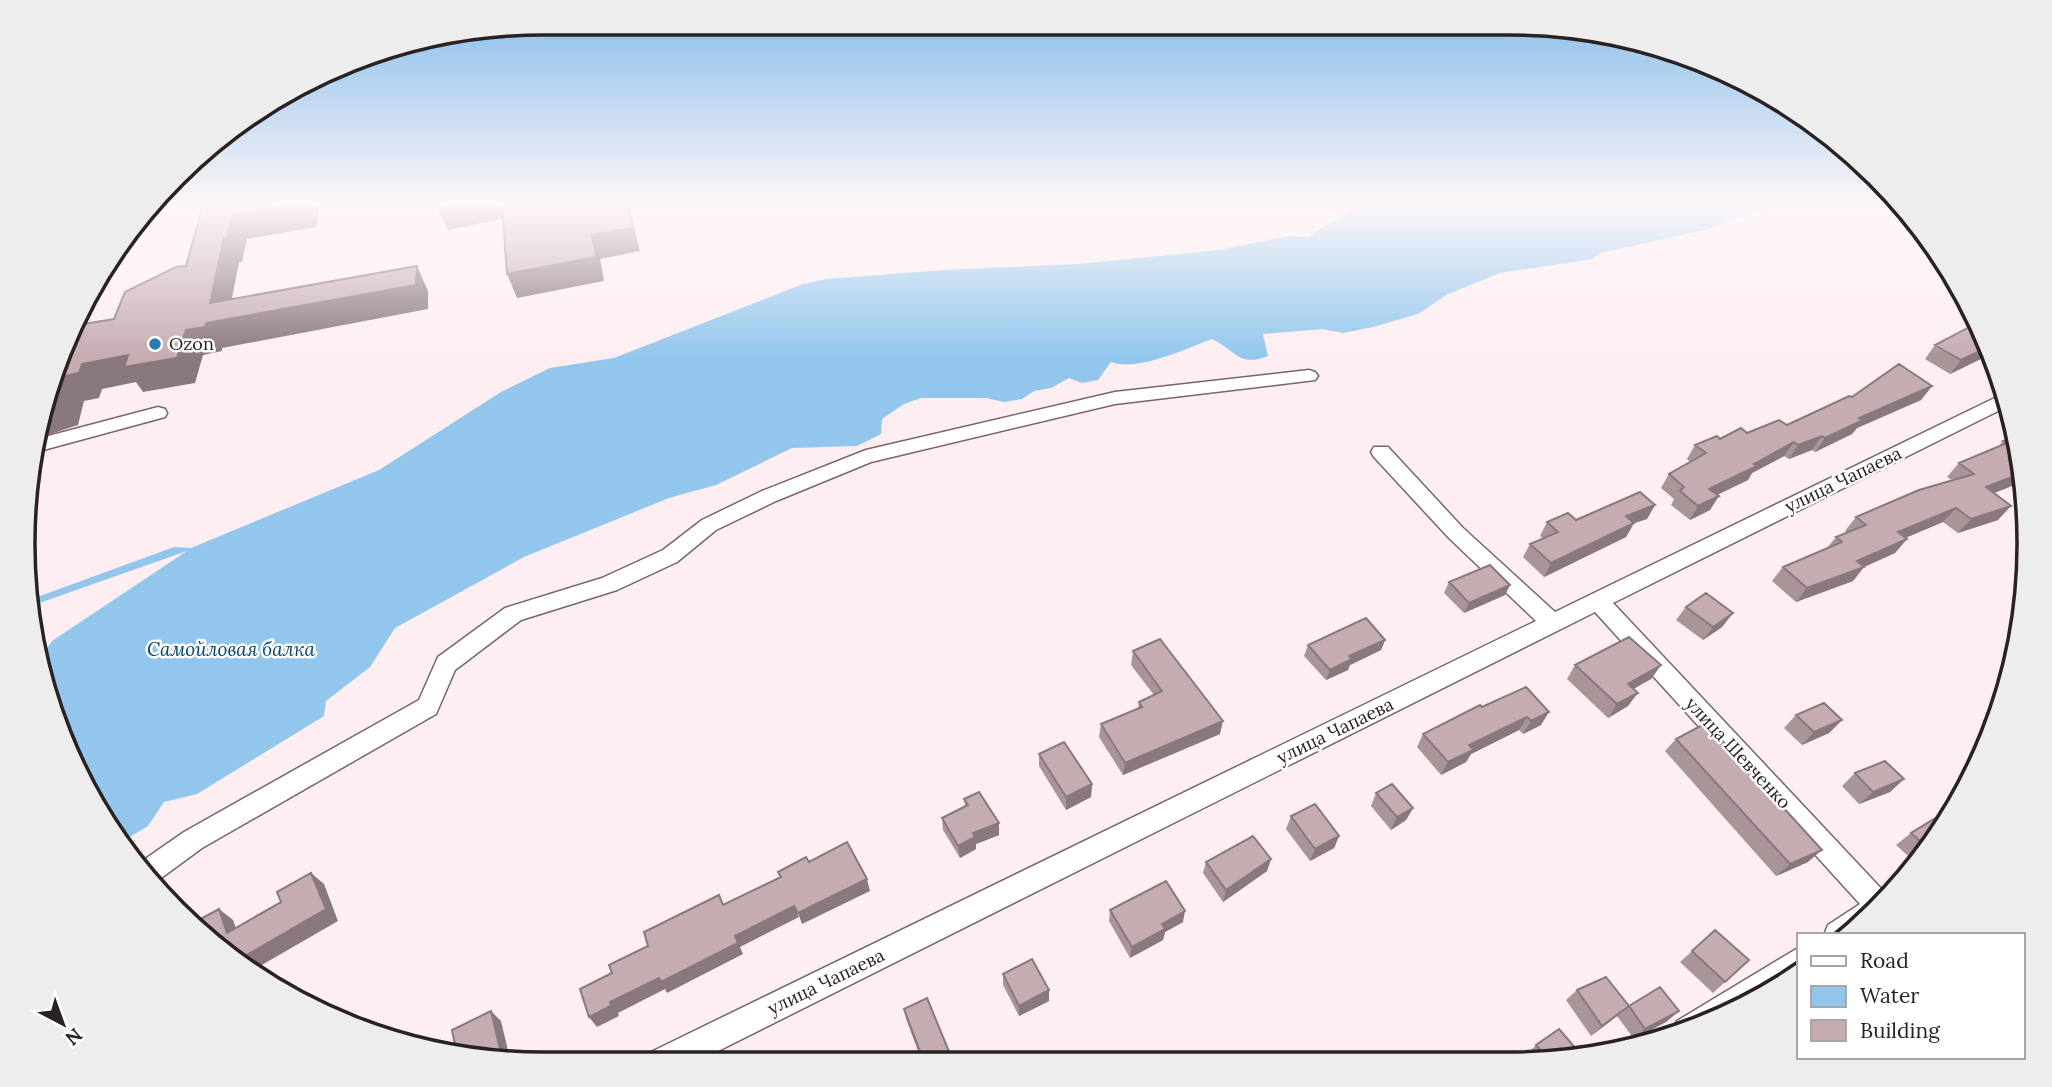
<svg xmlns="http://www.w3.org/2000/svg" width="2052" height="1087" font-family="Lora,serif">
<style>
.water{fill:#92c6ed}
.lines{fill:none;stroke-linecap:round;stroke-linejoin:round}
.minor-casing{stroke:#7a6569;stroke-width:3}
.minor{fill:#fff;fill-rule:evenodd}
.wall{fill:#a99498}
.shaded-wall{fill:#89787c}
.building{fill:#c4acb1;stroke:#89787c;stroke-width:2}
.poi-dot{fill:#2c7bad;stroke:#fff;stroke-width:2.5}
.labels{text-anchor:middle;stroke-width:5;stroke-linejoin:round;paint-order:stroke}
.poi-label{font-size:18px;fill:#2a2122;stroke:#fff;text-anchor:start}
.street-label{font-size:18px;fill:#2a2122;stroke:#fff}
.water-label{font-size:19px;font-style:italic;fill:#04466b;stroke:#fff}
.rim{fill:none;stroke:#2a2122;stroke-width:3.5}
</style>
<rect width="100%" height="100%" fill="#fdeef1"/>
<!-- water -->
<path class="water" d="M1358,205H1774L1705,230L1600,253L1593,259L1500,273L1448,294L1418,314L1373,327L1343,333L1322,329L1263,334L1268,356C1237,368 1236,349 1211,339C1187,349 1135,372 1111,362L1098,380L1082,383L1069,378L1051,388L1034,391L1022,399L1004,402L986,398H921L904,404L882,419L881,434L857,446L792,448L716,485L669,498L524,557L395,628L370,667L326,701L324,716L197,794L164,802L148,826L123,841L63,743L42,655L52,641L187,551L31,606L29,600L174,547L191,548L379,470L501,392L550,368L614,358L803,284L826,279L944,270L1078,264L1218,250L1289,236L1308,237Z"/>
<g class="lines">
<!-- minor casing -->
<g class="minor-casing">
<path id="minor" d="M1309,370L1315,372L1318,376L1315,380L1115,404L871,462L776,501L716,530L677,562L617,590L521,620L455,670L436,714L202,848L153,884L151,885L138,864L184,832L419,700L438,657L505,608L602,578L663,550L702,520L762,491L866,450L1115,392Z
M2005,393L2010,405L1613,603L1889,897L1845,935H1824L1828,925L1860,904L1595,612L694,1063H647L651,1052L1536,621L1449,538L1374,457L1371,452L1374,447H1388L1463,528L1555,612Z
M158,407L165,409L167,413L165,417L36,452L37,439Z
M1798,948L1797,977L1675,1037L1672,1031L1677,1021Z"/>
</g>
<!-- minor -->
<use href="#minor" class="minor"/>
</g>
<!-- wall -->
<path class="wall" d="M1979,322L1991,354L1950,374L1925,359L1935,345Z
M1932,386L1921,400L1857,428L1852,434L1815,452L1812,450L1789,459L1784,456L1752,473L1748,480L1717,495L1710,510L1690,520L1671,505L1674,499L1661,488L1669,474L1690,462L1687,459L1695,445L1747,433L1787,425L1852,397Z
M2016,436L2023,480L2022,482L1994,493L1998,520L1958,533L1943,522L1905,538L1907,539L1895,553L1864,567L1853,581L1796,602L1772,581L1783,567L1827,548L1836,537L1847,533L1845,531L1856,517L1952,480L1947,477L1959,463L1998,447L2003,441Z
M1655,505L1647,519L1634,523L1626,537L1544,577L1523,557L1530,544L1543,538L1540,536L1547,522L1576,520Z
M1449,582L1510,585L1505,595L1464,613L1444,593Z
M1686,607L1733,613L1722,627L1703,640L1676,620Z
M1385,640L1381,650L1350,665L1348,670L1326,680L1304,656L1308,645Z
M1133,651L1220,734L1123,775L1099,737L1101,724L1138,708L1139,702L1154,695L1131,665Z
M1575,665H1661L1651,679L1633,689L1628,706L1608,718L1567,679Z
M1526,687L1541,725L1523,734L1519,730L1471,754L1466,762L1441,775L1417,747L1423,734Z
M1796,715L1842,720L1829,733L1802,745L1784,728Z
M1676,739L1808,862L1776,876L1665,751Z
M1039,754L1092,784L1091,797L1066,810L1039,766Z
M1855,773L1904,779L1890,792L1859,804L1842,786Z
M1376,793L1413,808L1406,820L1391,830L1371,806Z
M964,799L999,823V835L976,844V849L960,858L943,830L942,818L965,806Z
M1951,815L1917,864L1896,845L1911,833Z
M1291,816L1339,836L1334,848L1310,861L1286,829Z
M1271,859L1267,871L1223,902L1203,873L1206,862Z
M1110,910L1183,922L1165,932L1163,940L1130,958L1109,921Z
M1715,930L1725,982L1713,993L1680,962Z
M1003,974L1049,1001L1019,1016L1003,985Z
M1577,990L1629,1006L1679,1011L1666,1022L1634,1039L1617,1016L1591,1036L1566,1000Z
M904,1009L950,1054L951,1062H922L906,1019Z
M1536,1045L1576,1060H1531L1526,1055Z"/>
<!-- shaded-wall -->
<path class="shaded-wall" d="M289,205H319L317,227L247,239L242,262H239L228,319L417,266L428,291V309L222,348V351L203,355L195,383L143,392L136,382L102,389L99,398L84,401L78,425L38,438L40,409L64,376L82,364L206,323L224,238L232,215Z
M443,205H506L510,217L448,230L437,207Z
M628,205H629L640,251L600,259L604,281L517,298L507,274L592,235Z
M1988,347L1991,354L1950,374L1961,360Z
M1932,386L1921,400L1857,428L1852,434L1815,452L1825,438L1859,418Z
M1822,436L1812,450L1789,459L1798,445Z
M1794,442L1784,456L1752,473L1748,480L1700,503L1709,489Z
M2022,473L2023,480L2022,482L1974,501L1986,487Z
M1719,496L1710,510L1690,520L1698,506Z
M1655,505L1647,519L1634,523L1626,537L1544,577L1551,563L1626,516Z
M2011,506L1998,520L1958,533L1971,519Z
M1956,508L1943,522L1886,546L1898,532Z
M1907,539L1895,553L1857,570L1864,567L1853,581L1796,602L1807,588L1857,561Z
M1510,585L1505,595L1464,613L1469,603Z
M1733,613L1722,627L1703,640L1713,627Z
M1385,640L1381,650L1350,665L1348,670L1326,680L1330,670L1349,656Z
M1661,665L1651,679L1619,697L1628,684Z
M1638,693L1628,706L1608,718L1617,704Z
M1549,712L1541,725L1523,734L1531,721Z
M1527,717L1519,730L1471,754L1466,762L1441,775L1448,762L1469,745Z
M1842,720L1829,733L1802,745L1814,732Z
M1223,721L1220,734L1123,775L1125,763Z
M1904,779L1890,792L1859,804L1873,792Z
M1092,784L1091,797L1066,810V797Z
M1413,808L1406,820L1391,830L1397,817Z
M999,823V835L976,844V849L960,858L958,846L973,833Z
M1339,836L1334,848L1310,861L1315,849Z
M1822,850L1808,862L1776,876L1790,864Z
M1271,859L1267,871L1223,902L1226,890Z
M311,873L324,884L338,921L253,970L240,959Z
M867,879L870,891L802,924L798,913Z
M794,906L799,917L740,947L743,954L667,993L665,989L618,1013L619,1016L597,1027L589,1017L610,1002L735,936Z
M219,909L233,920L242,944L227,933Z
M1185,911L1183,922L1165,932L1163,940L1130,958L1132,947L1162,924Z
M1049,990V1001L1019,1016V1006Z
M1629,1006L1617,1016L1591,1036L1602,1026Z
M491,1011L501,1021L511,1063L503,1062Z
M1679,1011L1666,1022L1634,1039L1645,1029Z
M950,1054L951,1062H934Z"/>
<!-- building -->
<path class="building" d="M203,205H289L232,215L227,238H224L210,303L417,266L416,285L206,323L205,327L186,330L177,358L124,367L128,355L82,364L79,373L64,376L57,401L42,405L78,325L114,319L125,292L176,267L186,266Z
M502,205H628L633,228L592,235L596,257L507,274Z
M1979,322L1988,347L1961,360L1935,345Z
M1899,364L1932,386L1859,418L1863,420L1825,438L1822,436L1798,445L1794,442L1754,464L1757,466L1709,489L1719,496L1698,506L1680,491L1684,487L1669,474L1706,453L1695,445L1717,436L1720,439L1741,428L1747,433L1779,420L1787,425L1849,396L1852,397Z
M2016,436L2022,473L1986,487L2011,506L1971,519L1956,508L1898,532L1907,539L1857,561L1864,567L1807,588L1783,567L1842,542L1836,537L1866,525L1856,517L1919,490L1974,474L1959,463L2007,443L2003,441Z
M1640,492L1655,505L1626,516L1634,523L1551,563L1530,544L1558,532L1547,522L1568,513L1576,520Z
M1490,565L1510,585L1469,603L1449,582Z
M1706,593L1733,613L1713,627L1686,607Z
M1366,618L1385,640L1349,656L1352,659L1330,670L1308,645Z
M1629,637L1661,665L1628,684L1638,693L1617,704L1575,665Z
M1160,639L1223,721L1125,763L1101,724L1142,707L1139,702L1162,691L1133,651Z
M1526,687L1549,712L1531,721L1527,717L1469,745L1473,750L1448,762L1423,734L1480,705L1482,707Z
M1824,703L1842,720L1814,732L1796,715Z
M1706,723L1822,850L1790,864L1676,739Z
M1064,742L1092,784L1066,797L1039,754Z
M1885,761L1904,779L1873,792L1855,773Z
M1392,784L1413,808L1397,817L1376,793Z
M979,792L999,823L973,833L975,837L958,846L942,818L968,805L964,799Z
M1315,804L1339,836L1315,849L1291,816Z
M1947,811L1951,815L1928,848L1911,833Z
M1253,836L1271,859L1226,890L1206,862Z
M847,842L867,879L798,913L794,906L735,936L738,943L661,982L659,978L610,1002L611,1006L589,1017L580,989L612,973L609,965L648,946L644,932L719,895L723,905L781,877L778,872L806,857L809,862Z
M311,873L326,909L240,959L195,922L219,909L227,933L281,902L277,892Z
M1166,881L1185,911L1162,924L1165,929L1132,947L1110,910Z
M1715,930L1749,960L1725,982L1692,951Z
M1032,959L1049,990L1019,1006L1003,974Z
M1606,977L1629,1006L1602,1026L1577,990Z
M1660,987L1679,1011L1645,1029L1629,1006Z
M927,998L950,1054L934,1062H924L904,1009Z
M491,1011L503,1062L457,1054L452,1030Z
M1559,1029L1584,1058L1576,1060H1549L1536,1045Z"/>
<!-- sky -->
<linearGradient id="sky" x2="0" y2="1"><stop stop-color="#85bbea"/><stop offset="0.57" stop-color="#fef7f9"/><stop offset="1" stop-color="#fef7f9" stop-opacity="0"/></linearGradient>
<rect width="2052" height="358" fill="url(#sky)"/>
<!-- markers -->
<circle class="poi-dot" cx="155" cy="344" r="7"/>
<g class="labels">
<!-- poi labels -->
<g class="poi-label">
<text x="169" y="350">Ozon</text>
</g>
<!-- street labels -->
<g class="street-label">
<text transform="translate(1843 480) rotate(-26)" y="6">улица Чапаева</text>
<text transform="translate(1335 731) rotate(-26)" y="6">улица Чапаева</text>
<text transform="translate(1738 753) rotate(47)" y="6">улица Шевченко</text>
<text transform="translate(826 982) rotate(-26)" y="6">улица Чапаева</text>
</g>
<!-- water labels -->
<g class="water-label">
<text x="231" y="656">Самойловая балка</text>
</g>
</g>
<!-- crop -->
<path d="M0 0H2052V1087H0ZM543 35H1509A508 508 0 0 1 2017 543V544A508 508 0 0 1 1509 1052H543A508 508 0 0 1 35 544V543A508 508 0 0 1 543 35Z" fill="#eeeded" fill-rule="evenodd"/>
<path class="rim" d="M543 35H1509A508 508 0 0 1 2017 543V544A508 508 0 0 1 1509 1052H543A508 508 0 0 1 35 544V543A508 508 0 0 1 543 35Z"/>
<!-- legend -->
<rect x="1797" y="933" width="228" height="126" fill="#ffffff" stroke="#aaa6a7" stroke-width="2"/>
<rect x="1811" y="956" width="35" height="10" fill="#ffffff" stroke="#aaa6a7" stroke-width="2"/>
<text x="1860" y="968" font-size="21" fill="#2a2122">Road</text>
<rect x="1811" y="986" width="35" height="21" fill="#92c6ed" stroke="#aaa6a7" stroke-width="2"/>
<text x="1860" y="1003" font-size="21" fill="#2a2122">Water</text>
<rect x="1811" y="1020" width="35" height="21" fill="#c4acb1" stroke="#aaa6a7" stroke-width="2"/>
<text x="1860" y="1038" font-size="21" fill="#2a2122">Building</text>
<!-- north arrow -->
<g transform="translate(63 1024) rotate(139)" stroke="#ffffff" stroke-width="5" paint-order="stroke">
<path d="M0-5L12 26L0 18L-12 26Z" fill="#2a2122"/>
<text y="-10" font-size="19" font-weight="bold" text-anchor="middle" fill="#2a2122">N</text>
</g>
</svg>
